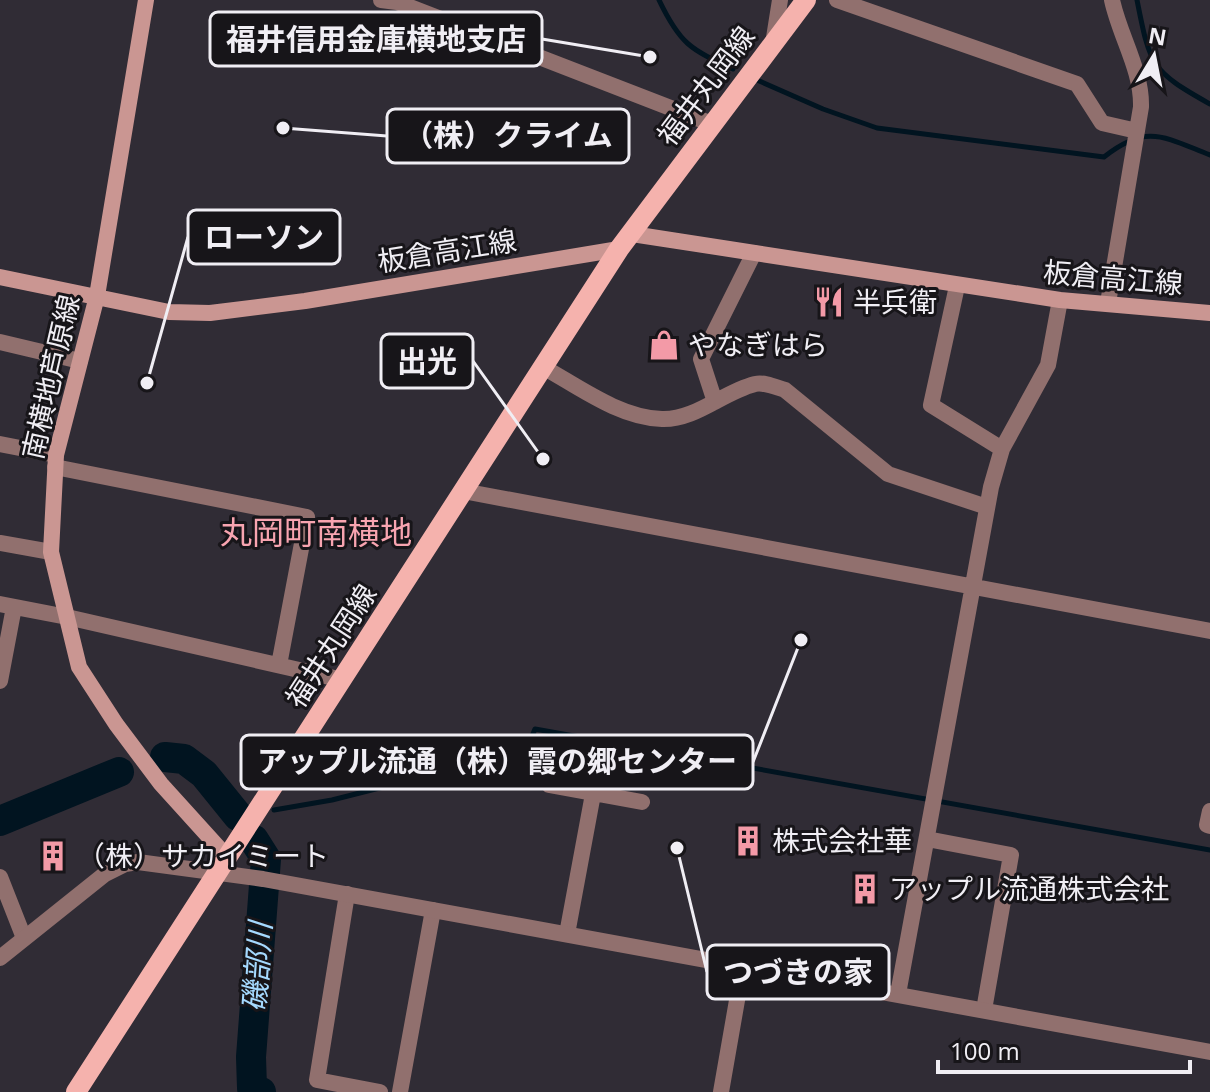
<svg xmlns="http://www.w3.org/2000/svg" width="1210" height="1092" font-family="'Open Sans','Noto Sans JP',sans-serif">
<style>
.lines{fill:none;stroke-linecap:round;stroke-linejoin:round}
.stream{stroke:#011420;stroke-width:5}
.river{stroke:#011420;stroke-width:30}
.minor{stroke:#91706e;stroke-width:16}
.tertiary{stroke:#91706e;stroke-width:16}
.secondary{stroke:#ca9692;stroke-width:16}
.primary{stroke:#f5b2ad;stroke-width:20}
.labels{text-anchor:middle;stroke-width:6;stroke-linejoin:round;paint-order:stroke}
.street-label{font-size:28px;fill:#f0eef4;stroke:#171519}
.poi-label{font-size:28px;fill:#f0eef4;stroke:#171519;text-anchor:start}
.water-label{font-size:30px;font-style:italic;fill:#a5d9fe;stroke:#171519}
.quarter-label{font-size:32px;fill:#f8a4b0;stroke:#171519}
.leader{fill:none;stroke:#f0eef4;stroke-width:3}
.callout-dot{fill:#f0eef4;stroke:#171519;stroke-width:3}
.callout{fill:#171519;stroke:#f0eef4;stroke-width:3}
.callout-label{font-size:30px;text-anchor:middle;font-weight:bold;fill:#f0eef4}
</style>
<rect width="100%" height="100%" fill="#302c35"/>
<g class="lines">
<!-- stream -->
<path class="stream" d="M659,0C680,44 690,49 733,69
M1137,0C1150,66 1151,71 1210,104
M757,80L823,109L877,128L1104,157C1147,123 1164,137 1210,155
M274,810L332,800L526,751L535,729L1210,850"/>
<!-- river -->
<path class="river" d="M165,757L184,759L204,774L238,816
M0,821L119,772
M254,840L266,859L251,1057L252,1088L261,1092"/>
<!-- minor -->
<path class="minor" d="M381,0L397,2L712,124
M837,0L1077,84L1102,123L1137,131
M773,44L780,0
M957,286L931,405L1002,449
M1108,303L1141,107C1142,70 1120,37 1112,0
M0,342L80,361
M543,367C579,387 620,418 662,419C696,420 723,392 755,384C765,382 775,387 785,390L888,474L987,507
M715,402L701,359L754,253
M0,444L56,455
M55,467L307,517L279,665
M463,491L1210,631
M0,543L51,552
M0,604L67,617L343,680
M0,681L14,607
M549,785L642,802
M1210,811L1207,825L1210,826
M927,839L1011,855L984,1010
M0,877L24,938
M347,894L317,1080L380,1092
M567,934L593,794
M898,994L991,487L1002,449L1048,365L1060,300
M400,1092L433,910
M721,1092L743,966"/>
<!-- tertiary -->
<path class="tertiary" d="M0,958L105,874L125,864L138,862L263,879L1210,1052"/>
<!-- secondary -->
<path class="secondary" d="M146,0L97,296L56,455L51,552L79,667L116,724L161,784L228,858
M632,234L1060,300L1210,313
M0,277L169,312L210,313L305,301L619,249"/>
<!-- primary -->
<path class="primary" d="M76,1092L619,249L806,0"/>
</g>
<!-- icons -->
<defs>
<g id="restaurant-bare" transform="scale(2.4)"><path d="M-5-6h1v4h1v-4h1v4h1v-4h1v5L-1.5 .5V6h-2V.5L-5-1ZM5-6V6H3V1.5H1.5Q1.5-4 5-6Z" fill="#f39aa7" stroke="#171519" stroke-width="2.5" paint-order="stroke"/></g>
<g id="shop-bare" transform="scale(2.4)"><path d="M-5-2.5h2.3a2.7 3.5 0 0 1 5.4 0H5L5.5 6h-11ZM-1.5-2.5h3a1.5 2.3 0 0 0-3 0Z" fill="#f39aa7" stroke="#171519" stroke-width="2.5" paint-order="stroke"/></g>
<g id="building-bare" transform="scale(2.4)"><path d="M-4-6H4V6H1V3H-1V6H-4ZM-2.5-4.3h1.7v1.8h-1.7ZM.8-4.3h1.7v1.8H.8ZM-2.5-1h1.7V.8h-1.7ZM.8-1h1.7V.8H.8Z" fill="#f39aa7" stroke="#171519" stroke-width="2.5" paint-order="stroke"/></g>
</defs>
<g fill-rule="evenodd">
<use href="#restaurant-bare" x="829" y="302"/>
<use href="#shop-bare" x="664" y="345"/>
<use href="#building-bare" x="748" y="841"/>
<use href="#building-bare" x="53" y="856"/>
<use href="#building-bare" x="865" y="889"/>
</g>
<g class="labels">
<!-- street labels -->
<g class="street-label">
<text transform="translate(706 86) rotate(-53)" y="10">福井丸岡線</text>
<text transform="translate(447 251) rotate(-9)" y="10">板倉高江線</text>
<text transform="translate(1113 278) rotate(5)" y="10">板倉高江線</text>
<text transform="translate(51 377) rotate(-77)" y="10">南横地芦原線</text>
<text transform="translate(331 646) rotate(-57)" y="10">福井丸岡線</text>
</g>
<!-- poi labels -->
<g class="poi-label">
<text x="853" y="312">半兵衛</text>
<text x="688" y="355">やなぎはら</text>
<text x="772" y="851">株式会社華</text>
<text x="77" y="866">（株）サカイミート</text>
<text x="889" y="899">アップル流通株式会社</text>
</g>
<!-- water labels -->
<g class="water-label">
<text transform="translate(258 967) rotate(-86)" y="10">磯部川</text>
</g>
<!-- quarter labels -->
<g class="quarter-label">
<text x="316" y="544">丸岡町南横地</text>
</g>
</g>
<!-- callouts -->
<path class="leader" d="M650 57L542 39M283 128L387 136M147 383L188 237M543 459L473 361M801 640L753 762M677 848L707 972"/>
<g class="callout-dot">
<circle cx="650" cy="57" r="8"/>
<circle cx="283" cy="128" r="8"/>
<circle cx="147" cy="383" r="8"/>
<circle cx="543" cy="459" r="8"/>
<circle cx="801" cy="640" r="8"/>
<circle cx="677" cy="848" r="8"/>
</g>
<g class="callout">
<rect x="210" y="12" width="332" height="54" rx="8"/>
<rect x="387" y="109" width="242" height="54" rx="8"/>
<rect x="188" y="210" width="152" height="54" rx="8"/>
<rect x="381" y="334" width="92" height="54" rx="8"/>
<rect x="241" y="735" width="512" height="54" rx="8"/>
<rect x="707" y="945" width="182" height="54" rx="8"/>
</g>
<g class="callout-label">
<text x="376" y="50">福井信用金庫横地支店</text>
<text x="508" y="146">（株）クライム</text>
<text x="264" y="248">ローソン</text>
<text x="427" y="372">出光</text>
<text x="497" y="772">アップル流通（株）霞の郷センター</text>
<text x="798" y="983">つづきの家</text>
</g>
<!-- north arrow -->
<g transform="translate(1154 56) rotate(10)" stroke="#171519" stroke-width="6" paint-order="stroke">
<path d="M0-6L14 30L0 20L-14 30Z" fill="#f0eef4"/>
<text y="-12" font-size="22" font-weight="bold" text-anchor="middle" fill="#f0eef4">N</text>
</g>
<!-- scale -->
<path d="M938 1060v12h252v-12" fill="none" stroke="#f0eef4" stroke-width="4"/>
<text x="950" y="1060" font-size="24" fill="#f0eef4" stroke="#171519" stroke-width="6" paint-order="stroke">100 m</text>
</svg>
